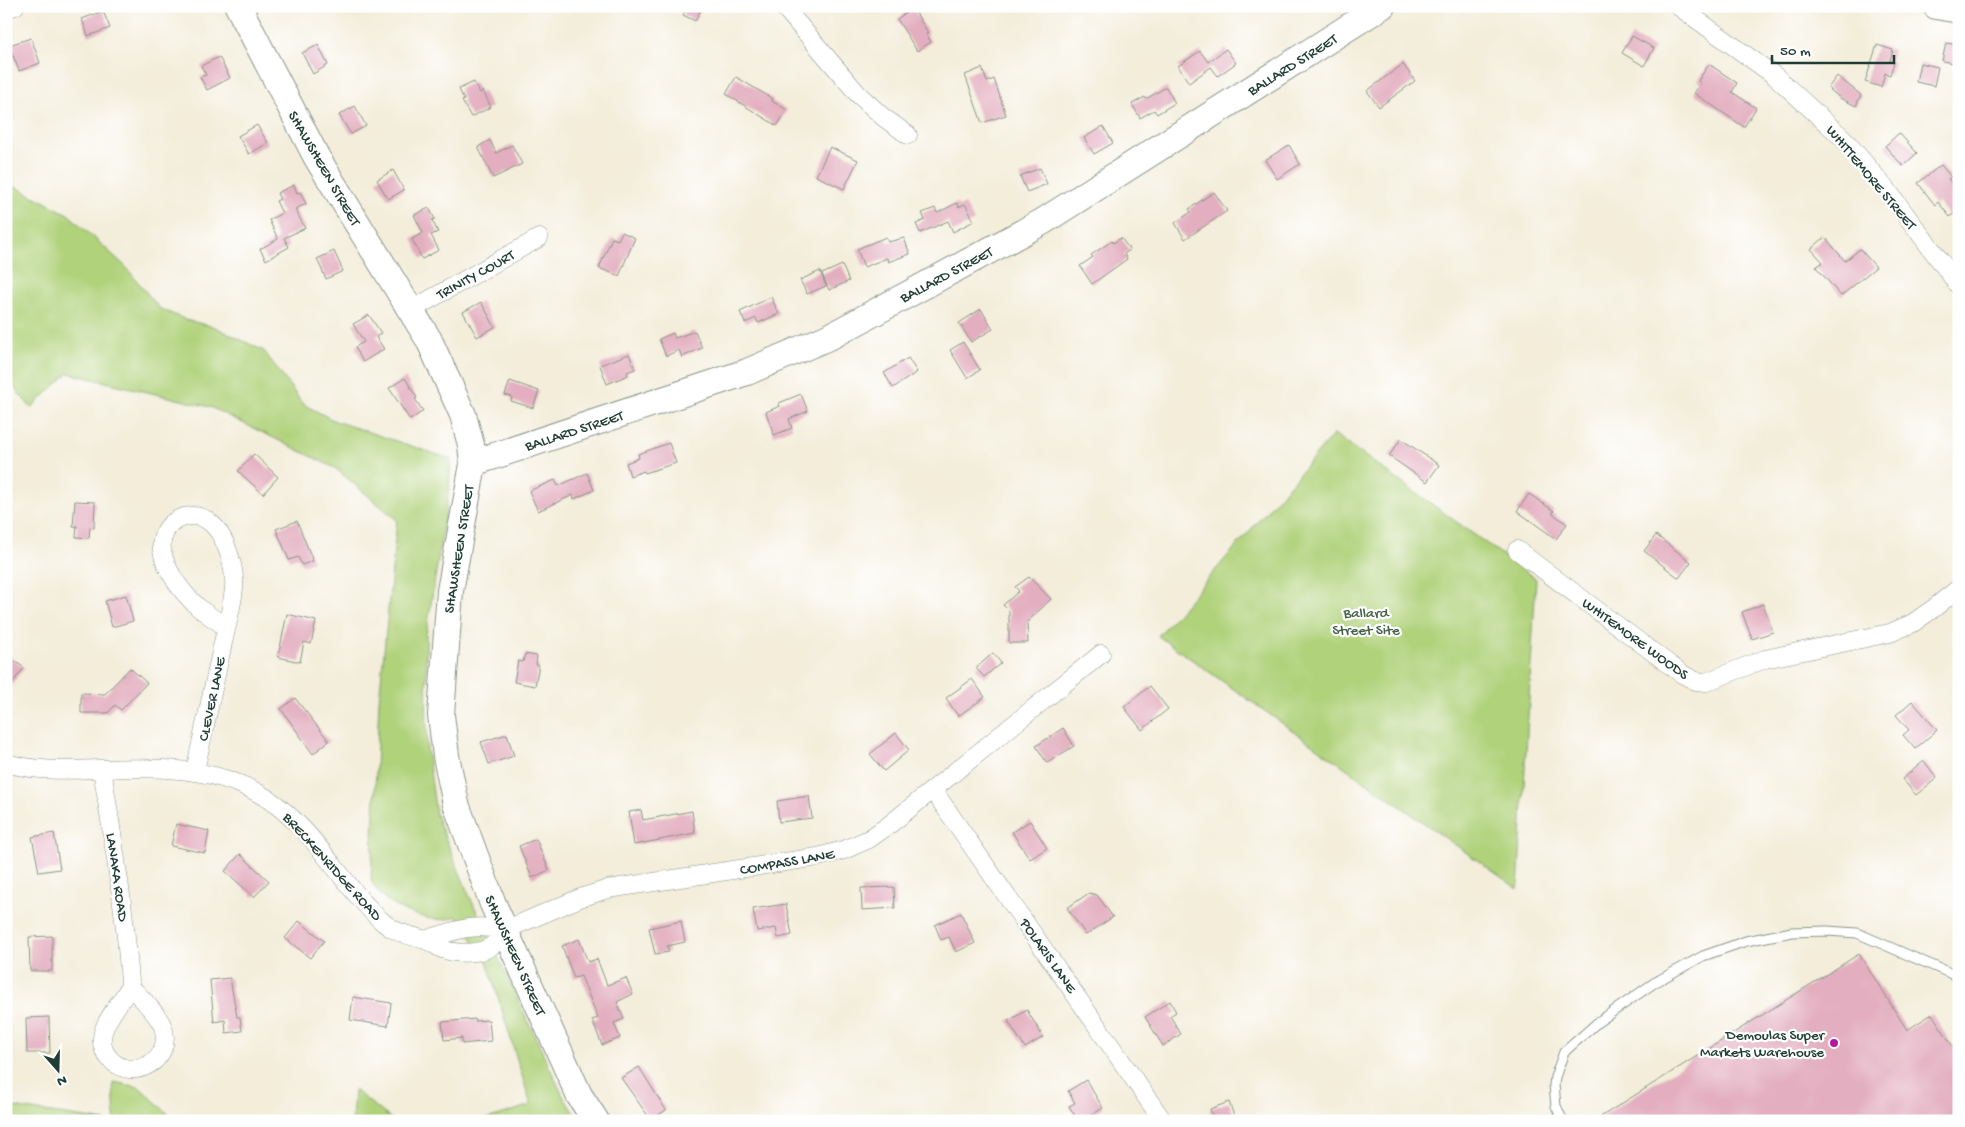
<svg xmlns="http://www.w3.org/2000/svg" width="1965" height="1127" font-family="'Gochi Hand',sans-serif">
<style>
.green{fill:#b0d27a;stroke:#688857}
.building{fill:#e3aebf}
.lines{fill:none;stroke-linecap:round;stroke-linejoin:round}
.lane-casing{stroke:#899587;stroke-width:11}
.street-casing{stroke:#899587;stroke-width:19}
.secondary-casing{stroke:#899587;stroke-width:28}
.lane{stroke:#fff;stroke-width:9}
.street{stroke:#fff;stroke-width:18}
.secondary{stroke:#fff;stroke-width:26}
.poi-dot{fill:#b5179e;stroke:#fff;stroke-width:2}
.labels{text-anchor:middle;stroke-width:4.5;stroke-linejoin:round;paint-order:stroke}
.street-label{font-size:15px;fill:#1f3d34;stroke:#fff}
.park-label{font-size:15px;fill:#436246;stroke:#fff}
.poi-label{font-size:15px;fill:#1f3d34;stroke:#fff;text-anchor:end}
</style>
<rect width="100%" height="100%" fill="#fff"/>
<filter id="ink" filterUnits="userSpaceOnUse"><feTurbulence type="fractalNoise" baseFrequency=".02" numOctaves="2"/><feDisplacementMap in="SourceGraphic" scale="10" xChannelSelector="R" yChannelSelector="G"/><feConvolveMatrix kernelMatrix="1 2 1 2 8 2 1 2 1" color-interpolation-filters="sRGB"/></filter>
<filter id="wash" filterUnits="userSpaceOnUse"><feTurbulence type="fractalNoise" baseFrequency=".0096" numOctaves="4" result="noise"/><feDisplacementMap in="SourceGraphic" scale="20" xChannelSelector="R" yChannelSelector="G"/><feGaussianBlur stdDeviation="1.12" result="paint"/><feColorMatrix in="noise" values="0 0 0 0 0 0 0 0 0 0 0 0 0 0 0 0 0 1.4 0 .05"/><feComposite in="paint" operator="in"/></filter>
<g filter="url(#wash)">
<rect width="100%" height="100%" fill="#f3edda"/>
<!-- green -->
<path class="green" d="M6,185L16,187L68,214L125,266L159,308L186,320L215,327L264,351L303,404L335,421L451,459L449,490L426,635L427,749L436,815L469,895L563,1096L579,1121H481L531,1105L487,961L456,916C439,927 397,911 383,897C378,893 375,887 371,881L379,701L397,520L335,468L210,407L68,373L31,408L6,377Z
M1334,434L1536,579L1518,889L1158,636Z
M113,1082L139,1087L176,1121H115Z
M354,1090L394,1121H352Z
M6,1106L106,1121H6Z"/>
<g id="blocks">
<!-- building -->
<path class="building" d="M688,6H703L695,21L683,15Z
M913,8L928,33L926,34L931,42L917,51L897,19Z
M103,11L110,28L88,36L82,19Z
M1632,36L1654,48L1644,66L1622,53Z
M31,38L40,63L19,71L9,45Z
M1946,43L1959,45V64L1942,61Z
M318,45L328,65L313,74L302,53Z
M1877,45L1893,50L1890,61L1894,62L1890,75L1885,73L1881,87L1865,82Z
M1226,49L1236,63L1218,76L1211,67L1189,83L1178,66L1200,51L1208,62Z
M219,57L230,78L207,90L200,77L206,75L201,66Z
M1920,63L1938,67L1934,86L1916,82Z
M1403,64L1415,81L1379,107L1367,91Z
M1709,64L1737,83L1732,92L1756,108L1744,127L1694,93L1701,83L1698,81Z
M982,68L987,82L994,79L1006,115L982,123L965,75Z
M1837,76L1861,95L1856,106L1840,98L1828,88Z
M736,77L773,99L772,101L787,110L777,126L726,94Z
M474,82L480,93L483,91L491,107L471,117L462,101L464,100L459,89Z
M1166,87L1175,103L1157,114L1154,110L1140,118L1132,104L1145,97L1146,99Z
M355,106L366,126L351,134L339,115Z
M257,125L268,143L249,154L238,136Z
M1103,126L1113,143L1094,154L1084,138Z
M1899,133L1917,153L1903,166L1885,146Z
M490,140L496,153L512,145L522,164L493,178L478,147Z
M1289,145L1300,164L1277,179L1265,160Z
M830,147L858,160L844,189L816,176Z
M1941,165L1951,177L1948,179L1955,187L1952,189L1959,198V209L1950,217L1938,202L1935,205L1918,183Z
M1040,168L1047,184L1027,192L1020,176Z
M393,170L404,190L388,199L377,180Z
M294,185L297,193L300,192L306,204L295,209L305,228L284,238L289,247L266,260L260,249L278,239L269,220L282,213L276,201L280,199L277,193Z
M1214,192L1227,211L1185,239L1175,223L1191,212L1189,209Z
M957,203L959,207L965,204L974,221L953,232L948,221L920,233L916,224L925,220L922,213L935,208L937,213Z
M429,208L435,219L432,220L438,232L431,235L439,250L422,259L412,239L423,233L414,215Z
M622,232L635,238L619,276L599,268L612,238L618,240Z
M886,237L888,242L904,238L910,254L888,262L887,258L864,267L857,249Z
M1825,237L1845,261L1860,249L1876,267L1841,296L1816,267L1823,262L1811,249Z
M1121,238L1130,250L1124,254L1127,259L1092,284L1080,266L1093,257L1091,255L1112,241L1113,243Z
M334,251L343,271L326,279L317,259Z
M842,265L849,281L829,290L822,274Z
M820,271L826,286L807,294L800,280Z
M771,297L779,314L758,323L756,318L745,323L740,312Z
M481,302L495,327L477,337L463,312Z
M981,309L993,329L971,342L959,323Z
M369,315L381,333L376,337L384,349L363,362L355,347L364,342L353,324Z
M695,331L702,348L682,357L679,350L666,356L659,339L673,333L675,338Z
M963,342L980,370L967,378L950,350Z
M629,354L635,369L627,372L628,375L607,384L600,365Z
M908,358L917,372L893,388L884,373Z
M405,378L417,398L415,399L423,411L410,420L389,388Z
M510,381L539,391L533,408L511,401L512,397L505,395Z
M801,394L808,411L789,419L792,428L774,435L766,412L780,406L779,403Z
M1401,439L1439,465L1427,482L1389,456Z
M669,443L676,463L645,473L644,471L630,476L626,463L639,458L638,454Z
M254,454L278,477L263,494L238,471Z
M587,473L594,490L574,499L573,495L538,511L529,491L555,480L558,486Z
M1529,494L1554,511L1552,513L1567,524L1556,539L1517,511Z
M75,501L95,502L94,528L90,527L89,538L76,537L77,526H73Z
M297,521L313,561L302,565L298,557L289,560L276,529Z
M1656,535L1691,562L1679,578L1644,551Z
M1029,577L1051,599L1027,622L1028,643H1009V611L1003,605L1019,591L1015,587Z
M126,595L133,621L112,627L105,601Z
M1763,604L1773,632L1752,639L1742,612Z
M287,614L316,621L311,644L304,642L300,662L278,657Z
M993,653L1001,663L984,677L976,668Z
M6,654L24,668L6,691Z
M525,654L537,656L536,665H539L535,686L514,682L518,661L523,662Z
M130,668L147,683L121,710L115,705L108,713H81V693L105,694Z
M972,679L985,697L958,716L946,698Z
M1150,686L1168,709L1142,730L1124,707Z
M295,698L329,741L313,754L281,709Z
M1912,701L1937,730L1915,749L1903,735L1909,730L1896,715Z
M1063,728L1074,746L1047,763L1036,746Z
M896,733L909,750L884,771L870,754Z
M507,734L514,756L489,764L481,742Z
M1924,761L1937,778L1916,795L1902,779Z
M809,796L812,818L779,822L777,801Z
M641,810L643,820L692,811L695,833L634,845L629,812Z
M1030,821L1047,848L1030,859L1012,832Z
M176,824L209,831L205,853L171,846Z
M54,833L60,869L39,872L32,837Z
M536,839L549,870L532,878L519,846Z
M240,854L269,881L254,897L225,871Z
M894,887L895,908L862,910L861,888Z
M1089,893L1097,895L1113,917L1086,935L1067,908Z
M786,904L792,935L778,938L776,928L757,931L753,909Z
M961,913L975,943L956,952L949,937L941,940L935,925Z
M299,921L324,941L310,958L285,938Z
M681,921L685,942L667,946L669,952L655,954L649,928Z
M52,936V971H30L29,937Z
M579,939L588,962L597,959L607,985L626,978L633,994L617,1002L624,1019L614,1023L620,1038L602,1045L592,1020L598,1018L581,976L574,978L562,946Z
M1859,954L1907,1030L1932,1014L1959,1056V1121H1594Z
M230,978L237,1017H240L242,1031L226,1033L225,1020L214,1022L210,980Z
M353,997L391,1003L388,1026L350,1020Z
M1170,1001L1176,1012L1170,1016L1181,1034L1163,1046L1145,1017Z
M1027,1010L1043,1037L1025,1048L1008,1021Z
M49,1017L50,1053H27L26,1018Z
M475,1019V1021L489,1020L491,1041L462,1044V1038L444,1040L442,1022Z
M639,1067L666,1110L651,1120L621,1078Z
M1086,1080L1103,1108L1082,1121H1078L1069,1106L1075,1103L1068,1091Z
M1229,1102L1236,1121H1214L1210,1109Z"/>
</g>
</g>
<g filter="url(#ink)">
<use href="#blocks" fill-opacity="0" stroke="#899587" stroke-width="1"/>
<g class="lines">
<!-- lane casing -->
<g class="lane-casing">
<path id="lane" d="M1563,1121L1556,1106L1554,1085L1555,1077L1564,1052L1598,1022L1654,983L1703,956L1746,941L1792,932L1827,931L1857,933L1959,977"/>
</g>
<!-- street casing -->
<g class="street-casing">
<path id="street" d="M783,6L858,94L883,117L908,135
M1678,6L1775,76L1845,140L1888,191L1959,286
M6,9L15,6
M411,310L539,238
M1517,550L1682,674L1696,681L1706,682L1765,659L1890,633L1913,623L1934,608L1959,588
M6,763C38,772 68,770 100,769C158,767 218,766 268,799C316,831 342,886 384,923C397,934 410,935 425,940C431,942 436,946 442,949C456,954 481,955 493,945C498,941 501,935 505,930
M102,769C113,840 125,911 130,982C130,988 127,991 124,996C112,1014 90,1038 110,1059C133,1084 174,1059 163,1027C158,1014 140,997 130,986
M195,771C204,731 212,692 221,652C225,631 232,610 234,588C236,565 222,516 193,516C181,516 170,522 165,532C152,555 181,592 198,607C207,615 217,620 226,627
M933,790L1163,1121
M505,930L580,898L608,889L818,857L844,850L869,839L889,825L1101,654
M425,940C456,930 472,923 505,930"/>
</g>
<!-- secondary casing -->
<g class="secondary-casing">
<path id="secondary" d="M238,6L317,158L429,340L463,415L471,445L473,464L450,591L441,715L446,756L456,804L493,904L579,1095L596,1121
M1936,6L1959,10
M473,463L747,372L831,336L1042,222L1382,6"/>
</g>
<!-- lane -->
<use href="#lane" class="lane"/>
<!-- street -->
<use href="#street" class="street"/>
<!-- secondary -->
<use href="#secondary" class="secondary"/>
</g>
</g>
<!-- markers -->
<circle class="poi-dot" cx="1834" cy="1043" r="5"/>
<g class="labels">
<!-- street labels -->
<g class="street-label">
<text transform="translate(1292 64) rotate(-32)" y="5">BALLARD STREET</text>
<text transform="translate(325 168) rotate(60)" y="5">SHAWSHEEN STREET</text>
<text transform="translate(1872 177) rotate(50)" y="5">WHITTEMORE STREET</text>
<text transform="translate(475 274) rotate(-29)" y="5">TRINITY COURT</text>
<text transform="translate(946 274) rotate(-28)" y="5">BALLARD STREET</text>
<text transform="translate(574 430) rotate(-18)" y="5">BALLARD STREET</text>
<text transform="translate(458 549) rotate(-81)" y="5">SHAWSHEEN STREET</text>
<text transform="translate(1636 638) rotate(36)" y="5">WHITEMORE WOODS</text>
<text transform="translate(211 699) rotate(-78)" y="5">CLEVER LANE</text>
<text transform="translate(787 861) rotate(-10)" y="5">COMPASS LANE</text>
<text transform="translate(333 866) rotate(48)" y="5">BRECKENRIDGE ROAD</text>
<text transform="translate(118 877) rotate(82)" y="5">LANAKA ROAD</text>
<text transform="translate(516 955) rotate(66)" y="5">SHAWSHEEN STREET</text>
<text transform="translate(1049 955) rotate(55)" y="5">POLARIS LANE</text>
</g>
<!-- park labels -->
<g class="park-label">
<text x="1366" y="617">Ballard<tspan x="1366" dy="17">Street Site</tspan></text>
</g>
<!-- poi labels -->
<g class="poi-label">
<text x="1824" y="1039">Demoulas Super<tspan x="1824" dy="17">Markets Warehouse</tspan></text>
</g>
</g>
<!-- margin -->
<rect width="1965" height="1127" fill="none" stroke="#fff" stroke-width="25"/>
<!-- north arrow -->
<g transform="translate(58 1070) rotate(160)" stroke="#ffffff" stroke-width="4" paint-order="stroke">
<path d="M0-4L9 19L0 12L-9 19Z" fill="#1f3d34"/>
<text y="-8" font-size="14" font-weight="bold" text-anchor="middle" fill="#1f3d34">N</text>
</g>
<!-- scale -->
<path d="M1772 55v8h122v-8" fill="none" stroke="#1f3d34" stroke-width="2.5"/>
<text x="1780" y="55" font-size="15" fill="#1f3d34" stroke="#ffffff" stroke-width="4" paint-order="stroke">50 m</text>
</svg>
